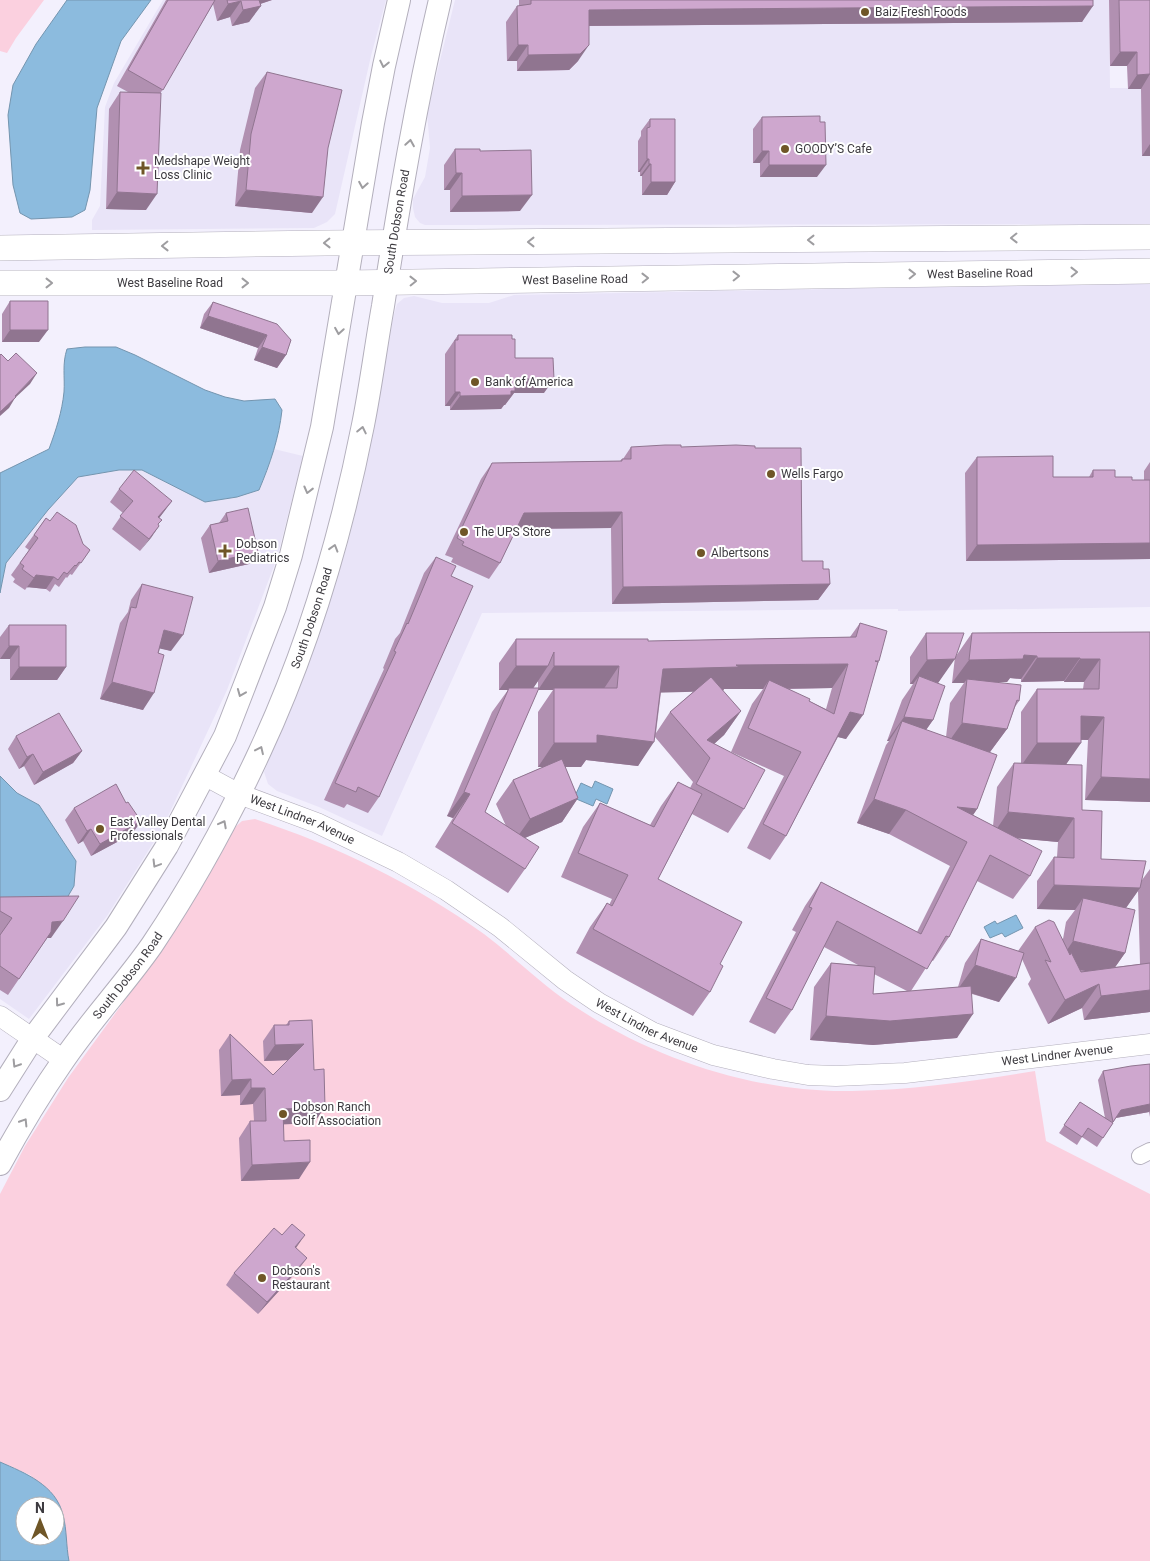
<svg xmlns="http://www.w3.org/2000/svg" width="1150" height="1561" font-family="Roboto,sans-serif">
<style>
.built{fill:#e9e4f8}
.green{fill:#fbd0df}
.water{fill:#8cbbde;stroke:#7495af;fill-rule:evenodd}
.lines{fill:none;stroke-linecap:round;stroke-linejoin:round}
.minor-casing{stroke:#b3afbc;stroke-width:18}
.tertiary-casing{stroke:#b3afbc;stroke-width:21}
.secondary-casing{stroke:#b3afbc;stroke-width:24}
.primary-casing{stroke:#b3afbc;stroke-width:26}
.minor{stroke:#fff;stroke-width:16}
.tertiary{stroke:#fff;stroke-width:20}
.secondary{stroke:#fff;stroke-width:22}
.primary{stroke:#fff;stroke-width:25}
.wall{fill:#b190b1;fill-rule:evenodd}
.shaded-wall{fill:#907590}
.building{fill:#cea7ce;stroke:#907590}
.oneway{stroke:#9e9da0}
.poi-dot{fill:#6f5627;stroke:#fff;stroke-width:2}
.labels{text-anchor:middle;stroke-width:4;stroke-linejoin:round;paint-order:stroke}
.poi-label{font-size:12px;fill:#3d3b40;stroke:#fff;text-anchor:start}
.street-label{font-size:12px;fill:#3d3b40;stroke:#fff}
</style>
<rect width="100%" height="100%" fill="#f3f0fd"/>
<!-- built -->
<path class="built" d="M163,0H386L371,56L335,214L327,222L314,228L92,230V220L100,206L105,107L114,83Z
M455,0H1109L1110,88H1150V224L425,225L420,223L415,217L413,208V199L425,177L430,148L427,113Z
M1150,283V607L898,611V609L482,613L382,836L319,807L277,791L268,784L264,772L304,673L347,546L362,486L393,318L397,304L404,298L414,296L442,303H489L514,295Z
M274,449L303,456L277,558L227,690L162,829L107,916L29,1019L0,999V905L76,861L39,805L17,793L0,776V593L6,563L48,510L78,477L119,470H142L205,502L237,497L259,490L271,461Z"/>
<!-- green -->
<path class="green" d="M0,0H44L16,38L7,53L0,51Z
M255,819C337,846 414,884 484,934C513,956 540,983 571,1004C651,1058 754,1093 852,1091C914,1090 975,1081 1035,1071L1046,1141L1150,1194V1561H69L63,1513L30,1475L0,1462V1194L25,1146L68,1078L171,937L233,829L242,821Z"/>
<!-- water -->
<path class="water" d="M67,0H151L121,41L97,108L90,190L85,210L72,217L31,219L20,213L13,185L8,115L13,85L36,44Z
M85,347H116L135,355L205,390L225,397L244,401L275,399L282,410C279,438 270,464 259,490L237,497L205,502L142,470H119L78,477L48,510L6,563L0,593V473L49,449C56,430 62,412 64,392C65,377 62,364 67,349Z
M0,776L17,793L39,805L76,861L74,886L64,903L0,905Z
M595,781L613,789L607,804L596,799L593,806L574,798L581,783L592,788Z
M1016,915L1023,928L1005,937L1002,933L990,938L984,927L995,921L997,924Z
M0,1462C25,1473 56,1485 63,1515C67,1530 66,1546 69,1561H0ZM25,1506H55V1536H25Z"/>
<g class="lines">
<!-- minor casing -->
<g class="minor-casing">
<path id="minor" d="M1140,1156L1150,1151"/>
</g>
<!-- tertiary casing -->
<g class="tertiary-casing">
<g id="tertiary">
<path id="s1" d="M204,775L239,794L317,823L398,862L446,890L500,927L565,980L599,1003L652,1032L713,1055L773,1069L808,1075L836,1076L905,1073L1150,1044"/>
<path d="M0,1016L64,1060"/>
</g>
</g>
<!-- secondary casing -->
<g class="secondary-casing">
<g id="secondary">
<path d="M0,1090L33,1038L116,927L167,846L225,736L275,607L291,555L322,427L373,123L384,66L399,0"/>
<path id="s2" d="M0,1164C19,1129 40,1094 63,1061C90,1021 124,985 152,945C193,884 229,818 260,751C308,648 341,536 363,425C371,385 376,345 383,306C399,203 416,101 440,0"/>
</g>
</g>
<!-- primary casing -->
<g class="primary-casing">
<g id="primary">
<path d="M0,248L326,243L1150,237"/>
<path id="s3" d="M0,283H347L1150,271"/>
</g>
</g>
<!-- minor -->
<use href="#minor" class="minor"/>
<!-- tertiary -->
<use href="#tertiary" class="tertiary"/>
<!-- secondary -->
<use href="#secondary" class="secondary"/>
<!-- primary -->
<use href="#primary" class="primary"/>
</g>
<!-- wall -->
<path class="wall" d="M166,0H272L260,4L249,22L232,26L230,17L217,21L213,4L160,94L146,210L106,209L109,109L120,92H128L117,86Z
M519,0H1093L1082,22L589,26L578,61L569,70L517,71V61H507L506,22L517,6H519Z
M1109,0H1150V156H1142L1141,89H1128L1127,66H1110Z
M267,72L312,213L235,206L240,150L255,88Z
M762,117L817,177H760V163H753V129Z
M650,119L675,182L667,195H642V176H640V172H638V141L641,136V131Z
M455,149L480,151L520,211L450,212V190H444V165Z
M10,301L39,342H2V314Z
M213,302L291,340L286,355L277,368L254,360L258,348L200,328L204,314Z
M458,335L512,339L515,358L544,393H514L505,405H504L501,409L450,410V406H445V354Z
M631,447L755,448L802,561L823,569L830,584L818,600L612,604L611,528L516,529L500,563L489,579L451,562L453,558L445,555L481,479L492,463L620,461L622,459H623Z
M977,457L1053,477H1089L1093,470L1115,477L1132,480H1144V471L1150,462V559L966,561L965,473Z
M119,489L172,501L159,518L158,525L159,526L140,551L112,529L123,513L110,502Z
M226,513L249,564L209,573L201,538L210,525L219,523Z
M46,518L90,550L72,575L70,574L67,578L66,577L59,587L55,584L50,592L46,589L27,587L25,590L13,582L15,579L11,575L29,550L25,547Z
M436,557L451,576L379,797L368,813L347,804L344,808L324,800L384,669L383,668L395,639L400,633L424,573Z
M142,584L171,651L160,648L143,710L100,699L120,623L128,612L131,600Z
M860,623L879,661L846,739L838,737L786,836L770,860L747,848L784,776L731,752L752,704L763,689H724L722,691L741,711L724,735L714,744L744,809L728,833L692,814L658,879L720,964L710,992L693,1016L576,953L590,927L607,903L609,905L612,899L561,877L583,827L600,803L650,825L661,806L678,782L690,788L693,782L655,737L638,766L586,760L581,767H565L578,798L562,822L525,838V869L508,893L435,847L453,818L447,816L492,712L508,690H499V663L516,639L648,641L850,637ZM538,681V688H533ZM832,688L826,709L809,701L789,689ZM538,690H553L538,712V767H543L513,780L496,804L506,826L485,812ZM694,691L670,712L656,733L661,692Z
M9,625L66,667L57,680H10V659H0V637Z
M1150,632V802L1085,800L1088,740H1081L1066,764L1082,810L1101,859L1142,880L1150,869V1012L1084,1020L1082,1008L1048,1024L1028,984L1031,979L1022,959L999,1002L972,994L957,1038L873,1045L810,1040L814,987L831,963L858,965L824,947L792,1010L775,1034L749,1022L796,932L792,930L805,906L821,882L917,932L950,866L889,834L857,823L886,745L889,741H887L902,700L913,684H910V657L926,633L956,656L972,633ZM955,657L952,683H964L950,703L946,737L926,730L933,720L938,683ZM1010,678L1021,679V682L1064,681V682H1084L1083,689H1037L1021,712V763H1014L997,787L993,826L973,815L977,809L988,752H990L1007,729L1015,707L1019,701L996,682H1007ZM1017,838L1058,842L1057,857H1054L1037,881V909L1075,910L1066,922L1063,939L1035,927L1018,951L981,939L965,963L958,987L911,991L931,960L933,961L949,937L977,881L1013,899L1030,876ZM1138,891L1140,964L1115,967L1125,953L1126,908ZM874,974L907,991L873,994Z
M16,736L82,751L73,763L34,785L24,766L19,769L8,749Z
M126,803L141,821L132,834L91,856L83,841L78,844L65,820L74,808Z
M0,897L51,938H47L8,995L0,990Z
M289,1021L314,1123L283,1124L284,1141L299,1179L241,1181L239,1138L250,1121H254L253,1104L240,1105V1095L221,1096L219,1050L230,1034L273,1075L288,1060L264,1061L263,1041L274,1025H286Z
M1150,1064V1117L1149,1112L1116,1118L1097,1147L1082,1137L1077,1145L1059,1133L1080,1102L1105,1118L1098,1080L1103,1071Z
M282,1235L296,1248L298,1270L258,1314L226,1285L234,1273Z"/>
<!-- shaded-wall -->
<path class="shaded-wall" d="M253,0H272L254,6H261L249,22L232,26L243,10Z
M241,1L230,17L217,21L228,4Z
M1093,6L1082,22L578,26L589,10Z
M518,45H528L517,61H507Z
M589,45L578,61L569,70L517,71L528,55Z
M1120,52H1137L1127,66H1110Z
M1150,74L1141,89H1128L1137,75Z
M1150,144V156H1142Z
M762,151H769L760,163H753Z
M647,159H649L640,172H638Z
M649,164H651L642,176H640Z
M769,165H826L817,177H760Z
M456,173H462L450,190H444Z
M651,182H675L667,195H642Z
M246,190L323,197L312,213L235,206Z
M117,192L157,194L146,210L106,209Z
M532,195L520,211L450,212L462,196Z
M208,316L267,335L258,348L200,328Z
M10,330H48L39,342H2Z
M262,347L286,355L277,368L254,360Z
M37,373L30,384L15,398L9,408L0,416V412Z
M515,379H554L544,393H514L505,405H504L501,409L450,410L460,396Z
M455,392H460L450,406H445Z
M172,501L163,513L150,530L158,517Z
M622,512L611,528L512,529L524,513Z
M159,526L151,538L140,551L149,539Z
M1150,543V559L966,561L977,545Z
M258,552L249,564L209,573L218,561Z
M36,575L54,577L46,589L27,587L25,590Z
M830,584L818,600L612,604L623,587Z
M164,630L183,635L171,651L153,647Z
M9,646H19L10,659H0Z
M1024,655L1037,656L1021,679L1010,678L1007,682L966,683L967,679L964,683H952L969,660Z
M1037,658H1080L1064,681L1021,682Z
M955,659L938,683L919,676L913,684H910L927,660Z
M1080,659H1100L1084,682H1064Z
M848,664L832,688L765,689L769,680L763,689H724L723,691L647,693L663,669L736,665Z
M516,666H548L532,690H499Z
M554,666H619L603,690L554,688L553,690H538Z
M19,667H66L57,680H10Z
M112,682L154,693L143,710L100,699Z
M741,711L724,735L705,752L707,740Z
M850,712L863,715L846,739L834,736Z
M1081,716L1104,717L1088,740L1065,739Z
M904,717L933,720L916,744L902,721L889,741H887Z
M962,723L1007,729L990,752L945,747Z
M597,735L654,742L638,766L586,760L581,767H538L554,743Z
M1037,743H1081L1065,766H1021Z
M82,751L73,763L34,785L43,772Z
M33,754L24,766L19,769L27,757Z
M1101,777L1150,779V802L1085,800Z
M464,792L470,794L453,818L447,816Z
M578,798L562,822L513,843L530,819Z
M874,799L906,810L889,834L857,823Z
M957,807L977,809L961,833Z
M1008,812L1074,818L1058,842L992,836Z
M141,821L132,834L91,856L100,844Z
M91,829L83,841L78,844L87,831Z
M1054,885L1140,888L1123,912L1083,898L1075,910L1037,909Z
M63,921L51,938H41L52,922Z
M1073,941L1125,953L1109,976L1062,966L1070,955L1071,952L1061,966L1057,965Z
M975,965L1016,978L999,1002L958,989Z
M1099,984L1082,1008L1048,1024L1065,1000Z
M1150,990V1012L1084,1020L1101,996Z
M973,1014L957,1038L873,1045L810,1040L826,1016Z
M304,1044L293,1060L264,1061L275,1045Z
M251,1079L240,1095L221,1096L232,1080Z
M251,1088H265L253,1104L240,1105Z
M1150,1104V1111L1149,1112L1115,1118L1121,1110Z
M325,1107L314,1123L271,1125L283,1109Z
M310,1162L299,1179L241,1181L252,1165Z
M305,1235L296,1248L295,1247Z
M307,1258L298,1270L258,1314L267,1302Z"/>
<!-- building -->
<path class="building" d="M168,0H215L163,90L128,70Z
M227,0H259L261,6L243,10L241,1L228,4Z
M531,0H1093V6L589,10V45L580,54L528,55V45H518L517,6L531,4Z
M1119,0H1150V74L1137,75V52H1120Z
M267,72L342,90L328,148L323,197L246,190L251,134Z
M120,92L161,93L157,194L117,192Z
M820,116V122H825L826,165H769V151H762V117Z
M650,119H675V182H651V164H649V159H647V128L650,127Z
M455,149H480V151L531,150L532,195L462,196V173H456Z
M10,301H48V330H10Z
M213,302L277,324L291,340L286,355L262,347L267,335L208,316Z
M458,335H512V339H515V358H553L554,379H515V391H511V395L460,396V392H455V340H458Z
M16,353L37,373L15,396L16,397L0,412V355L1,354L8,361Z
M665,445H681V447L736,445L755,446V448H801L802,561H823V569H829L830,584L623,587L622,512L524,513L500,563L462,545L464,542L457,538L492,463L622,461V459H631V447Z
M1053,456V477H1093V470H1115V477H1132V480H1150V543L977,545V457Z
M134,470L172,501L158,517L162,520L158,524L159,526L149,539L120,516L133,501L119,489Z
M248,508L258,552L218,561L210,525L228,521L226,513Z
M57,512L76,525L83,544L90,550L81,563L79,562L76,566L75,565L67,574L64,572L58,580L54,577L36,575L34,578L22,569L24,566L20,563L38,538L34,535L46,518L50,521Z
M436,557L456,566L451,576L473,586L379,797L358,787L356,792L335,783L396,652L394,651L407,623L408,624Z
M142,584L193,597L183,635L164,630L158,653L164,655L154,693L112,682L131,607L136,608Z
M860,623L887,631L879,661H875L878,662L863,715L850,712L786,836L763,824L801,752L748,728L769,680L810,699L809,701L834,714L848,664L736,665L739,667L663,669L654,742L597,735V743H554V688H617L619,666H554V652L548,666H516V639H648V641L856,637Z
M9,625H66V667H19V646H9Z
M1150,632V779L1101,777L1104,717L1081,716V743H1037V689H1099L1100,659H1080V658H1037V656L1024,655L1023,659L969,660L972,633Z
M926,633H964L955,659L927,660Z
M919,676L945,686L933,720L904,717Z
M711,677L741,711L707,740L765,770L744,809L696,784L710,758L670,712Z
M967,679L1021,685L1019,701L1017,700L1007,729L962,723Z
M509,688H539L485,812L539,847L525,869L452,823L470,794L464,792Z
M59,713L82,751L43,772L33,754L27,757L16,736Z
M902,721L997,755L977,809L957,807L1042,851L1030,876L990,855L949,937L946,936L927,969L837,921L792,1010L766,998L812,908L809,907L821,882L921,934L967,842L906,810L874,799Z
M562,759L578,798L530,819L513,780Z
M1014,763L1082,765V810L1102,811L1101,859L1146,861L1140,888L1054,885V857L1074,858V818L1008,812Z
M678,782L702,794L658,879L742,922L720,964L723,966L710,992L593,929L607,903L612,906L628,875L578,853L600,803L654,827Z
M116,784L126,803L128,802L141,821L100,844L91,829L87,831L74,808Z
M79,896L63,921L52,922L51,932L19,979L0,966V935L12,918L0,911V897Z
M1083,898L1135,910L1125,953L1073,941Z
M1049,920L1054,922L1070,955L1071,952L1081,972L1150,963V990L1101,996L1099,984L1065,1000L1045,960L1051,962L1035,927Z
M981,939L1024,953L1016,978L975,965Z
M831,963L875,967L873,994L971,986L973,1014L890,1021L826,1016Z
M312,1020L314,1070L324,1069L325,1107L283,1109L284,1141L310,1140V1162L252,1165L250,1121H266L265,1088H251V1079L232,1080L230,1034L273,1075L304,1044L275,1045L274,1025H289V1021Z
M1150,1064V1104L1121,1110L1113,1122L1103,1071L1131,1066Z
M1080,1102L1113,1123L1103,1138L1088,1128L1082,1137L1064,1125Z
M292,1224L305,1235L295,1247L307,1258L267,1302L234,1273L274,1228L282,1235Z"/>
<!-- one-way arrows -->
<defs><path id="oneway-chevron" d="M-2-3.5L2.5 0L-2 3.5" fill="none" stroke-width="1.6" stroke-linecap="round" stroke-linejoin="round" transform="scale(1.25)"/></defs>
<g class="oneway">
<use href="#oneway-chevron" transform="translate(384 64) rotate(102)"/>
<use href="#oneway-chevron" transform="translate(410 143) rotate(-81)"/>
<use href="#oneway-chevron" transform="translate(363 185) rotate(100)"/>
<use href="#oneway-chevron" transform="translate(1014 238) rotate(179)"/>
<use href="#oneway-chevron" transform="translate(811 240) rotate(180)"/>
<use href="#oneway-chevron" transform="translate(531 242) rotate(180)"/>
<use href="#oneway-chevron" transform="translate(327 243) rotate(179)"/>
<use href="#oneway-chevron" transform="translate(165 246) rotate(179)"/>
<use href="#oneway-chevron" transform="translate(1074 272) rotate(-1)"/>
<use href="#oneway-chevron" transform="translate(912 274) rotate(-1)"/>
<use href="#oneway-chevron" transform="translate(736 276) rotate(-1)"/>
<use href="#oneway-chevron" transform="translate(645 278) rotate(-1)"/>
<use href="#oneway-chevron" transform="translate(413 281) rotate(-1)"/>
<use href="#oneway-chevron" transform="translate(49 283)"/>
<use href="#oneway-chevron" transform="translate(245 283)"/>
<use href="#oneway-chevron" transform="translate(339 331) rotate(99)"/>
<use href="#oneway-chevron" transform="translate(362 430) rotate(-78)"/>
<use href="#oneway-chevron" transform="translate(308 490) rotate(104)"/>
<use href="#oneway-chevron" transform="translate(334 548) rotate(-73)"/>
<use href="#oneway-chevron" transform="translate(241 693) rotate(112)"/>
<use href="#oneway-chevron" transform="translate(260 750) rotate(-65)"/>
<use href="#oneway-chevron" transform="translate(223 824) rotate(-62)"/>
<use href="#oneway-chevron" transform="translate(156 864) rotate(121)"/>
<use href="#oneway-chevron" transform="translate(59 1003) rotate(126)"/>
<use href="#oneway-chevron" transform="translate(16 1064) rotate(122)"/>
<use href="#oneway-chevron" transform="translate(24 1122) rotate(-58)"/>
</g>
<!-- markers -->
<g class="poi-dot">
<circle cx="865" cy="12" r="5"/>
<circle cx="785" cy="149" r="5"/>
<path d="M140.5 160.5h5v5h5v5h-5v5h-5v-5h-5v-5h5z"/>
<circle cx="475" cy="382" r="5"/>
<circle cx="771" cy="474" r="5"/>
<circle cx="464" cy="532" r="5"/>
<path d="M222.5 543.5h5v5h5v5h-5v5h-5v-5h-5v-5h5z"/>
<circle cx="701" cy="553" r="5"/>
<circle cx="100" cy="829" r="5"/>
<circle cx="283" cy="1114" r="5"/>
<circle cx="262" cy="1278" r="5"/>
</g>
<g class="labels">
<!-- poi labels -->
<g class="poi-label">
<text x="875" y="16">Baiz Fresh Foods</text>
<text x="795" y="153">GOODY’S Cafe</text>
<text x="154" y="165">Medshape Weight<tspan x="154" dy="14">Loss Clinic</tspan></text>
<text x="485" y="386">Bank of America</text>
<text x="781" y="478">Wells Fargo</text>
<text x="474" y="536">The UPS Store</text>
<text x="236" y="548">Dobson<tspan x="236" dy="14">Pediatrics</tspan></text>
<text x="711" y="557">Albertsons</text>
<text x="110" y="826">East Valley Dental<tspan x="110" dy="14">Professionals</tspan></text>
<text x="293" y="1111">Dobson Ranch<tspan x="293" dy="14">Golf Association</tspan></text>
<text x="272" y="1275">Dobson's<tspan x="272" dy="14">Restaurant</tspan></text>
</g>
<!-- street labels -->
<g class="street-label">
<text dy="4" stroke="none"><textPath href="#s2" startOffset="1038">South Dobson Road</textPath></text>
<text dy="4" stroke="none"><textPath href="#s3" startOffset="980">West Baseline Road</textPath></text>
<text dy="4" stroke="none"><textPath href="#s3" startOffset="575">West Baseline Road</textPath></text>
<text dy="4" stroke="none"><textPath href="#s3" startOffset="170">West Baseline Road</textPath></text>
<text dy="4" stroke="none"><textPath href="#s2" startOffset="632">South Dobson Road</textPath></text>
<text dy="4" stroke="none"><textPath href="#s1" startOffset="108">West Lindner Avenue</textPath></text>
<text dy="4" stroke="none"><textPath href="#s2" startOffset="228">South Dobson Road</textPath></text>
<text dy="4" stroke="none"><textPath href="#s1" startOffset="512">West Lindner Avenue</textPath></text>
<text dy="4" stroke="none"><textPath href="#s1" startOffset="932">West Lindner Avenue</textPath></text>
</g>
</g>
<!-- north arrow -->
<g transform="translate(40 1521)"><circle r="24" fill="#ffffff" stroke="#b1b1b3"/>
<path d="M0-4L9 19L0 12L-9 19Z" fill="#6f5627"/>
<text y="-8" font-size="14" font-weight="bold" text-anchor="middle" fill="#3d3b40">N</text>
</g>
</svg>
